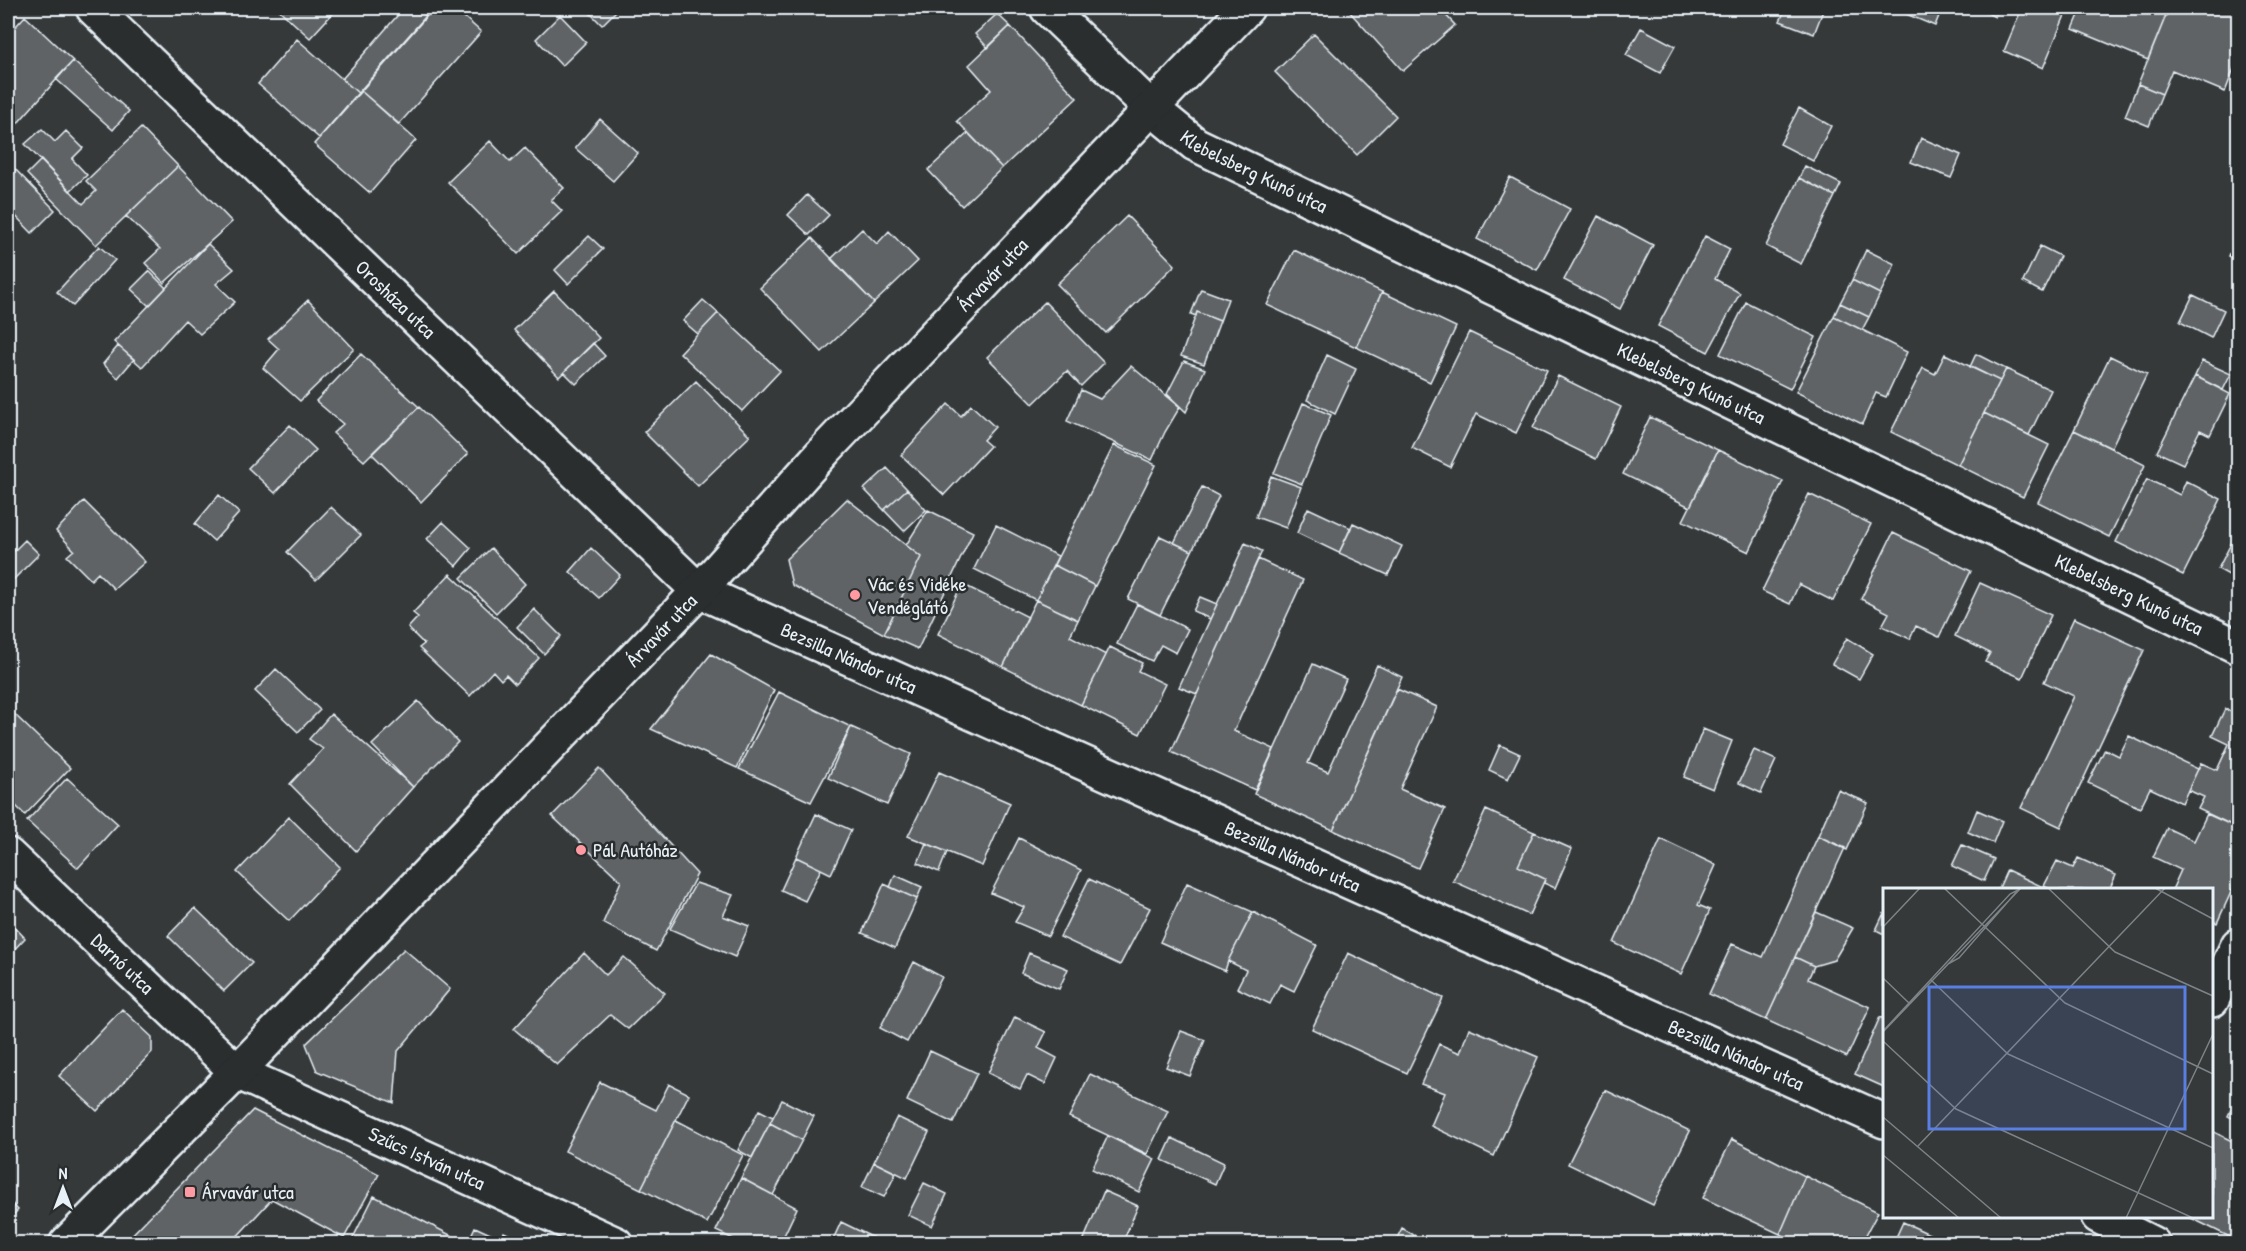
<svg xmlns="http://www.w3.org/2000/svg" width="2246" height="1251" font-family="'Patrick Hand',sans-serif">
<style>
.building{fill:#5f6365;stroke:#e8f1f8;stroke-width:1.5}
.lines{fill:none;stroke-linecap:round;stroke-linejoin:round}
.street-casing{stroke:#e8f1f8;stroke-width:38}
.street{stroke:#2a2d2e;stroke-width:33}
.poi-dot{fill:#ff9aa2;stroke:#2a2d2e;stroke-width:2}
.labels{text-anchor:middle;stroke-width:5;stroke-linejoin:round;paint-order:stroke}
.street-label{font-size:20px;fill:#e8f1f8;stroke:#2a2d2e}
.poi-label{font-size:20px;fill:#e8f1f8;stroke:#2a2d2e;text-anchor:start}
.inset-road{fill:none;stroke:#7d8386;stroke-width:1.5}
.view{fill:#5a7fe2;fill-opacity:0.15;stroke:#5a7fe2;stroke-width:3}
.inset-edge{fill:none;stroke:#e8f1f8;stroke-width:3}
</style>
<rect width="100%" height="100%" fill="#35393a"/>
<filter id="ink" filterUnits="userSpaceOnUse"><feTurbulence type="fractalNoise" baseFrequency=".0167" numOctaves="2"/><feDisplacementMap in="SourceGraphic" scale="12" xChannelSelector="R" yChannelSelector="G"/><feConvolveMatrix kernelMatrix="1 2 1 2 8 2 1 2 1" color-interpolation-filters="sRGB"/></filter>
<g filter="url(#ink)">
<!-- building -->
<path class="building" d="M277,8H326L333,13L310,38Z
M404,8H416L426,16L358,93L342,79Z
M434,8H454L481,32L399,124L361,91Z
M585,8H619L602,25Z
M1351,8H1439L1455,25L1403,71L1348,10Z
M1786,8H1824L1814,34L1780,21Z
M1895,8H1942L1935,26L1894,9Z
M1982,8H1999L1995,17L1981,10Z
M2022,8H2068L2043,68L2004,51Z
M2082,8H2169L2148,60L2073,29Z
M2169,8L2238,9V58L2225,92L2172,70L2162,94L2138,84Z
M997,14L1010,26L988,48L975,34Z
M560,15L586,42L562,66L536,39Z
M25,16L73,61L8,134V35Z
M1010,26L1077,98L1002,168L957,121L991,90L969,65Z
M1641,28L1675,46L1660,73L1626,55Z
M1314,34L1396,116L1357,155L1275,72Z
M297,39L358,93L319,138L258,84Z
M73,61L129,111L113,130L56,79Z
M2138,84L2162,94L2149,126L2125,116Z
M361,91L416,140L370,193L314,144Z
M1799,108L1831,126L1813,161L1780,144Z
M600,119L638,153L613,181L575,148Z
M141,128L178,166L96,245L27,174L41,160L83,204L96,191L86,181Z
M42,129L55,142L66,131L83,148L72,159L87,175L70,191L25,144Z
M968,133L1002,168L962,206L928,170Z
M1921,138L1961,155L1951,178L1911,162Z
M490,141L510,162L525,148L564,188L551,200L562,211L518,254L448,182Z
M10,164L55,210L32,233L8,208V167Z
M178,166L232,222L164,283L145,263L160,249L126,216Z
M1805,166L1841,184L1835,196L1799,178Z
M1510,177L1570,209L1537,270L1477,239Z
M1799,178L1835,196L1801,264L1766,246Z
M807,195L829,215L809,235L788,215Z
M1127,216L1175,265L1106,333L1057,284Z
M1598,216L1653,245L1620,309L1564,280Z
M862,229L877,244L889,231L918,261L874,303L831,259Z
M2238,232V260L2229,256Z
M589,236L603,249L568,284L555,270Z
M1705,236L1730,249L1715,279L1740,293L1708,352L1658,326Z
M812,238L874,303L822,352L760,288Z
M208,244L234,269L216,284L235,302L200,334L185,320L142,367L114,342Z
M99,246L115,260L73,306L57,292Z
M2040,246L2060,256L2042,292L2023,282Z
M1294,250L1382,292L1356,347L1267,305Z
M1866,250L1895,264L1880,294L1852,280Z
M149,271L166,288L149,306L131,289Z
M1852,280L1880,294L1869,317L1840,303Z
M1201,289L1228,299L1220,321L1197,312L1196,316L1191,314Z
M554,291L599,338L559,377L514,330Z
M1382,292L1456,327L1430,382L1356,347Z
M2193,295L2224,310L2211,338L2180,322Z
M308,300L354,349L300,401L263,368L279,349L268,339Z
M703,300L718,313L698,334L683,321Z
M1045,302L1104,363L1081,386L1067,371L1033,404L987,357Z
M1746,302L1816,337L1790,389L1720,354Z
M1840,303L1869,317L1862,330L1834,316Z
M1197,312L1220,321L1204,364L1181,356Z
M718,313L780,371L742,411L680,353Z
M1834,316L1907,352L1886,397L1876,393L1862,424L1796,392Z
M1469,332L1547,370L1516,433L1476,414L1450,467L1412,448Z
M593,343L605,356L576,384L564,372Z
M118,346L134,359L118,378L103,364Z
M361,354L419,407L364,461L333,433L343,424L316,401Z
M1945,354L2000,381L1958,465L1891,432L1923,368L1935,374Z
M1976,354L2006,369L2000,381L1970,367Z
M1327,355L1356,369L1335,414L1307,400Z
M2110,356L2147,374L2111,448L2074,430Z
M1184,361L1205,369L1186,412L1167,394Z
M2202,361L2231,374L2223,390L2195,376Z
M1131,366L1180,407L1165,432L1152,460L1067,421L1081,390L1100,399Z
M2006,369L2051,390L2029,435L1984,413Z
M1558,376L1621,407L1596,459L1533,428Z
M2195,376L2230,394L2210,435L2200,430L2183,464L2157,452Z
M696,381L750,436L698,486L644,432Z
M1303,403L1331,415L1302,484L1274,473Z
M948,404L961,416L971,405L995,427L983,440L990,446L944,495L901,455Z
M419,407L468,454L421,502L372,454Z
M1984,413L2049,445L2023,497L1958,465Z
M1650,417L1718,450L1690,507L1623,474Z
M290,425L316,450L275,493L248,468Z
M2074,430L2145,465L2109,537L2038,502Z
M1114,445L1156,465L1095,586L1054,565Z
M1718,450L1783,481L1749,552L1683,521Z
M887,468L907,489L884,510L864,489Z
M1271,476L1301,487L1286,528L1256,517Z
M2147,479L2180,495L2186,481L2221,499L2183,575L2116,542Z
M1202,487L1219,496L1192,551L1174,543Z
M907,489L926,510L904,531L884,510Z
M1809,494L1871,524L1833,601L1799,584L1790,604L1762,591Z
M219,495L239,513L214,541L195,524Z
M847,499L921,557L884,634L792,585L786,559Z
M84,501L145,562L114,589L98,573L91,580L67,556L74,550L56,531Z
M331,507L361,535L316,580L287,552Z
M1308,508L1351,528L1339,553L1297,533Z
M928,510L973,532L918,649L884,634L921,557L906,545Z
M443,522L471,548L456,566L427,539Z
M1353,523L1402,546L1388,575L1339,553Z
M996,525L1058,556L1036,600L974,569Z
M2238,530V580L2218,569Z
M1893,533L1971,571L1939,637L1916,626L1910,639L1882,626L1889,613L1861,599Z
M1160,536L1192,551L1160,615L1128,599Z
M25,540L39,554L11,582L8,579V557Z
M1245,543L1262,551L1197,694L1179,687Z
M491,548L525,584L496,613L461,578Z
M591,548L620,575L599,598L570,572Z
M1258,559L1303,580L1234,731L1274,749L1255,790L1171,752Z
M1054,565L1095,586L1078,620L1036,600Z
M450,574L539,658L515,684L506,675L501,680L493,671L470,696L419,648L424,644L408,628L418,617L413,613Z
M1980,583L2051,615L2022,678L1985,662L1990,653L1955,636Z
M962,584L1028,617L1003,667L938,634Z
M1200,597L1217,604L1210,619L1193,611Z
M1036,600L1078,620L1070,636L1106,655L1081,705L1003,667Z
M1137,604L1188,629L1176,653L1161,645L1152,661L1117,644Z
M534,609L561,636L544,654L517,627Z
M2074,618L2144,650L2061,827L2021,808L2074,696L2044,682Z
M1847,638L1873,654L1859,679L1832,664Z
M1110,647L1142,663L1138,671L1165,684L1140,734L1081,705Z
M711,654L774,690L737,768L651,729Z
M1313,664L1346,679L1308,763L1328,772L1377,665L1402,677L1333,830L1254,794Z
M276,669L320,710L298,732L255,691Z
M1397,689L1437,707L1400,789L1445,809L1418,868L1333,830Z
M779,692L851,727L811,802L739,769Z
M418,701L458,742L413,787L372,745Z
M9,709L70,768L25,815L8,798V711Z
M2225,709L2238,715V828L2198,809L2204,797L2188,790L2201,763L2217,770L2229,744L2212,736Z
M331,714L413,787L356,851L290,784L323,749L309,739Z
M851,727L911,754L887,805L828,778Z
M1703,729L1732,741L1713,789L1684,777Z
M2129,736L2198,769L2182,803L2150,788L2140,808L2088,783L2105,749L2119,756Z
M1500,745L1520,754L1508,779L1489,770Z
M1754,750L1776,760L1761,793L1739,783Z
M599,768L697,874L656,951L603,923L621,881L552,816Z
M939,772L1010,803L982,866L908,836Z
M67,778L118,824L78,868L27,821Z
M1838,790L1868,803L1847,850L1818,836Z
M1486,810L1534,832L1518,866L1545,879L1529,915L1453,881Z
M1977,810L2002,821L1993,843L1968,832Z
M816,814L851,830L831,874L796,857Z
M2207,814L2238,828V877L2217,923L2212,921V890H2172L2181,870L2153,857L2167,828L2194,841Z
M289,817L340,867L289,921L237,872Z
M1534,832L1572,849L1555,888L1544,883L1545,879L1518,866Z
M1818,836L1845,848L1766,1020L1709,994L1732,944L1763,957Z
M1019,838L1081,870L1048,936L1015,922L1024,907L991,893Z
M1661,839L1716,865L1698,905L1710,910L1681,974L1614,943Z
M926,843L947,852L939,872L918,863Z
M1962,845L1994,859L1984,881L1952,866Z
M796,857L821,869L805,901L781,890Z
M2078,858L2116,875L2109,890H2051L2044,886L2057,861L2073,868Z
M2007,870L2043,887L2041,890H1998Z
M895,875L922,887L917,899L890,887Z
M1089,879L1150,908L1120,965L1060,937Z
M696,883L733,895L723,916L749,926L735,957L670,929Z
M1187,883L1253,912L1228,961L1225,971L1160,942Z
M884,884L917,899L895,948L862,933Z
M195,908L252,963L224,991L168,936Z
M1253,912L1317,945L1294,991L1280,984L1270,1004L1237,988L1246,970L1228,961Z
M1816,912L1853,928L1834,960L1814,966L1795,957Z
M1884,913V934L1876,930Z
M8,920L25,938L8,956Z
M404,949L450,989L398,1051L394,1103L317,1071L306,1044Z
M584,953L606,975L624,957L665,993L628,1029L610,1015L557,1065L514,1029Z
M1029,953L1068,969L1059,989L1021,973Z
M1348,953L1443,998L1407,1073L1312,1029Z
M1795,957L1814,966L1808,979L1870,1007L1847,1057L1766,1020Z
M914,962L942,977L907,1042L880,1028Z
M122,1009L152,1037V1052L97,1111L59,1076Z
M1015,1017L1046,1032L1038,1048L1057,1058L1045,1084L1027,1075L1020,1089L988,1073Z
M1880,1017L1884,1019V1087L1855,1074Z
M1469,1028L1538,1057L1494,1156L1431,1126L1445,1093L1421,1084L1439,1044L1460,1053Z
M1181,1031L1205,1040L1190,1076L1166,1067Z
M930,1051L977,1073L953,1123L907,1101Z
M1090,1074L1168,1111L1147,1154L1069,1117Z
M600,1082L656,1110L669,1084L689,1094L641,1189L565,1151Z
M1605,1090L1690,1131L1653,1205L1568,1164Z
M2238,1095V1121L2228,1116Z
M782,1100L814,1116L802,1140L770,1123Z
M253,1110L379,1174L344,1238L272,1199L230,1244H123Z
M759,1110L773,1117L752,1158L738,1150Z
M897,1117L929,1132L907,1178L874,1162Z
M676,1120L743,1155L707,1223L641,1189Z
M770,1123L802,1140L773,1195L741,1178Z
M2212,1131L2238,1144V1241L2187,1216H2212Z
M1108,1136L1155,1159L1139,1192L1092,1169Z
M1172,1138L1224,1163L1215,1184L1162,1160Z
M1732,1139L1805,1176L1780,1234L1703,1198Z
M874,1162L896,1173L884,1197L862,1187Z
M1805,1176L1878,1212L1861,1244H1803L1780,1234Z
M741,1178L797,1208L780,1244H744L716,1231Z
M924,1183L947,1194L932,1226L908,1215Z
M1104,1191L1138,1206L1122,1244H1082Z
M374,1196L462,1241L460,1244H350Z
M8,1199L18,1210L8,1220Z
M841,1222L886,1244H831Z
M1903,1222L1951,1244H1893Z
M475,1227L501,1239L504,1232L527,1243L467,1244Z
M1402,1228L1414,1235L1410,1244H1394Z"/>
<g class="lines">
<!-- street casing -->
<g class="street-casing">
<g id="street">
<path id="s1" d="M93,8L699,591L1884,1121"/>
<path id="s2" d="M1047,8L1151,108L1195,144L2238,647"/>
<path id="s3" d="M8,855L237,1072L616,1244"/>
<path d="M2212,1000L2238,945"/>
<path d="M2098,1216L2153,1244"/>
<path id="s4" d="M66,1244L237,1072L699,591L825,450L1247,8"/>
</g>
</g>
<!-- street -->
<use href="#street" class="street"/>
</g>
</g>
<!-- markers -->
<g class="poi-dot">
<circle cx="855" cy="595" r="6"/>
<circle cx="581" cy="850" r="6"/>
<rect x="184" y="1186" width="12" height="12" rx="3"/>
</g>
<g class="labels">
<!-- street labels -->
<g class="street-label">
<text dy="7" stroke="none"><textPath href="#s2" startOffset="266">Klebelsberg Kunó utca</textPath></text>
<text dy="7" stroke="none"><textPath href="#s4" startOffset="1341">Árvavár utca</textPath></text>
<text dy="7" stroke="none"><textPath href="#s1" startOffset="420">Orosháza utca</textPath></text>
<text dy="7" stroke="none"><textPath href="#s2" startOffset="752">Klebelsberg Kunó utca</textPath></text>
<text dy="7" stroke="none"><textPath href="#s2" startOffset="1238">Klebelsberg Kunó utca</textPath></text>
<text dy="7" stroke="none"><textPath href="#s4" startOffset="855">Árvavár utca</textPath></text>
<text dy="7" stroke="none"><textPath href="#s1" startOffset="1005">Bezsilla Nándor utca</textPath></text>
<text dy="7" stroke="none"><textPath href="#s1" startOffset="1491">Bezsilla Nándor utca</textPath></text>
<text dy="7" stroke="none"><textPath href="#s3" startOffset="158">Darnó utca</textPath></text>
<text dy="7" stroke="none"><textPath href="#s1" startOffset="1977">Bezsilla Nándor utca</textPath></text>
<text dy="7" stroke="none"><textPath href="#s3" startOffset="524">Szűcs István utca</textPath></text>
</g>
<!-- poi labels -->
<g class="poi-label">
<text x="867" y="591">Vác és Vidéke<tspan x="867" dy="23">Vendéglátó</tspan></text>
<text x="593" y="857">Pál Autóház</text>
<text x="202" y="1199">Árvavár utca</text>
</g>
</g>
<!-- overview -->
<g transform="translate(1883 888)">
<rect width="330" height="330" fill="#35393a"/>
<path class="inset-road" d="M61,0L182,115L330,186M165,0L232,64L330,108M272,0L330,31M0,39L37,0M65,76L76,70L136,1M0,90L26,115M48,92L125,166L330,260M0,143L127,6L135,2M0,144L138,0M0,153L73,221L310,330M0,229L118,330M35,258L282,0M0,267L76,330M243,330L330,146"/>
<path class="view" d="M46,99H302V241H46Z"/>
<rect width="330" height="330" class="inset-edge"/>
</g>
<!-- margin -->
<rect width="2246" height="1251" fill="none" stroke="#2a2d2e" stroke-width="30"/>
<rect x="15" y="15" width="2216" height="1221" fill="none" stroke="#e8f1f8" stroke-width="2" filter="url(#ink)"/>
<!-- north arrow -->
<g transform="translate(63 1188)" stroke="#2a2d2e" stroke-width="4.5" paint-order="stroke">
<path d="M0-4.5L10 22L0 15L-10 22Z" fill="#e8f1f8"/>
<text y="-9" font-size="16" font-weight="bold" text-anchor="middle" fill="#e8f1f8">N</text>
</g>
</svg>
